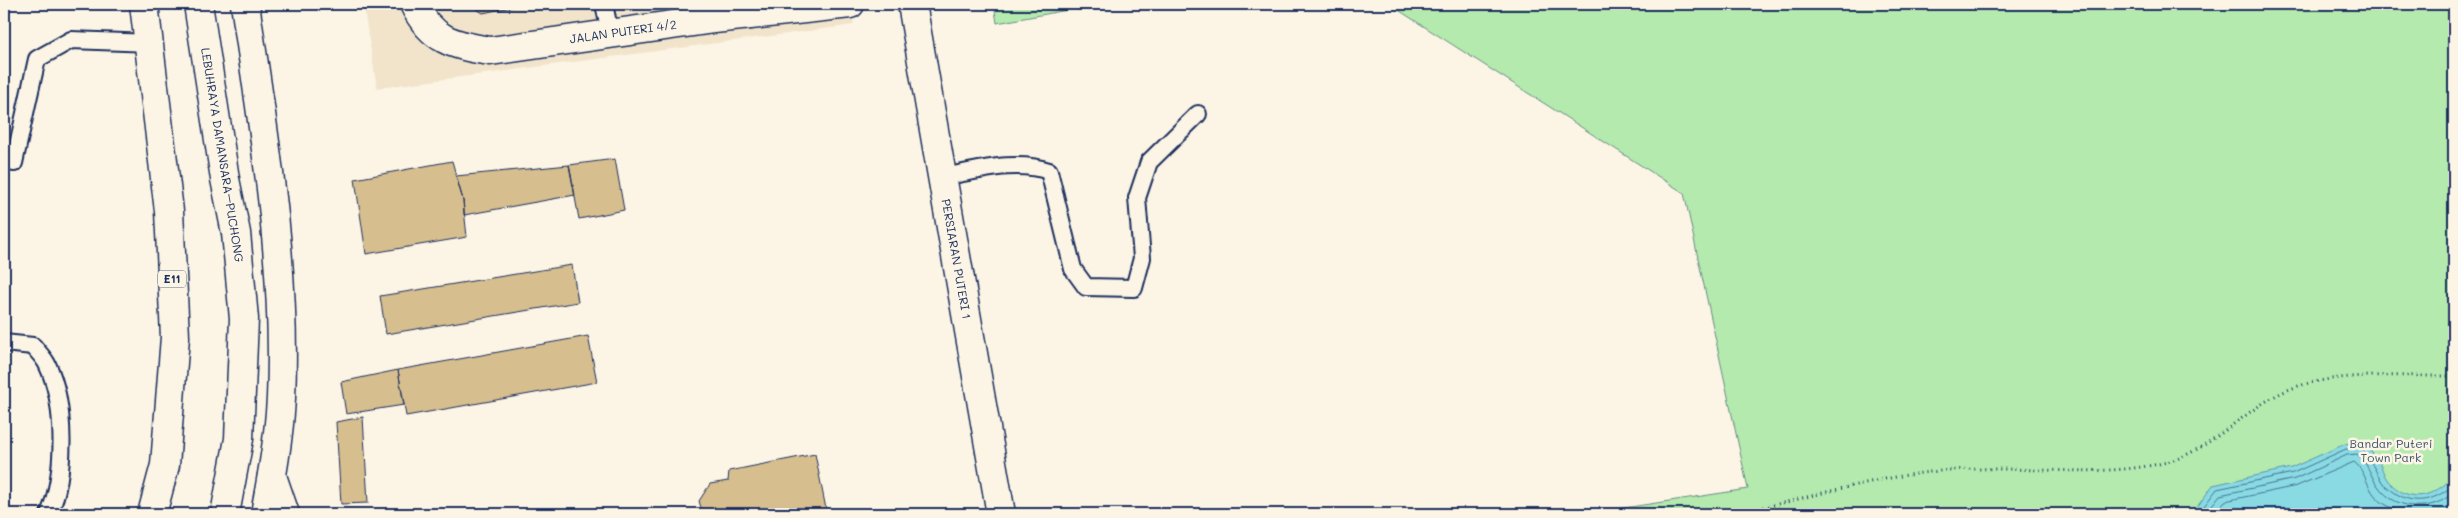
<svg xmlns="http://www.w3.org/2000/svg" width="2458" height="518" font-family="Mali,sans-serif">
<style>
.built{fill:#f1e4cb}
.green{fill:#b4eaad;stroke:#688c86}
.water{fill:#89dae3;stroke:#5d96ae}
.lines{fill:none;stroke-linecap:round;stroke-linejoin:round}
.shore{stroke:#477393;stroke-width:1}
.building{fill:#d7be8e;stroke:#1b2f5e}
.lane-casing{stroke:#1b2f5e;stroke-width:20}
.street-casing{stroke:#1b2f5e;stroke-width:31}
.secondary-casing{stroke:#1b2f5e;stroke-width:31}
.primary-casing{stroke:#1b2f5e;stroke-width:31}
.highway-casing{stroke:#1b2f5e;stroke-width:31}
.path{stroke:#1b2f5e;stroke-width:3;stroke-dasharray:1 4;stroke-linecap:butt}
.lane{stroke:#fcf5e5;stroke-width:16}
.street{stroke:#fcf5e5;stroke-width:28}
.secondary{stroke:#fcf5e5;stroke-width:28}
.primary{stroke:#fcf5e5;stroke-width:28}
.highway{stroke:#fcf5e5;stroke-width:28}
.labels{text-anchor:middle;stroke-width:5;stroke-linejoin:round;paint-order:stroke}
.shield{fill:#fcf5e5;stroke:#5e6a86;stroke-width:1}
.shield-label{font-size:11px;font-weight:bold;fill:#1b2f5e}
.street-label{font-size:12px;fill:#1b2f5e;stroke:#fcf5e5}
.park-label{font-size:12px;fill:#3a546e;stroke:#fcf5e5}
</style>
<rect width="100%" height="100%" fill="#fcf5e5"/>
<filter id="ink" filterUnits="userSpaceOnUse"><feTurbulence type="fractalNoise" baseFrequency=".02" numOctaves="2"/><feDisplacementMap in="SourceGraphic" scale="10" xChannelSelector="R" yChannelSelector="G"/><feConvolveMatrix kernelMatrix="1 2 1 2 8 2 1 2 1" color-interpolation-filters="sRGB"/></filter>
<g filter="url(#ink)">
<!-- built -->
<path class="built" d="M363,4H850L854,25L377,88Z"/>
<!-- green -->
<path class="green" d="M994,4H1100L997,23Z
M1389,4H2454V514H1584L1748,489L1684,193Z"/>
<!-- water -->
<path class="water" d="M2363,442C2368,448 2373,454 2378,460C2382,466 2383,475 2388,481C2410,505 2434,497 2454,476V514H2192L2213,485L2291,468L2345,444Z"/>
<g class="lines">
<!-- shore -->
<path class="shore" d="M2198,514L2217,489L2293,473L2346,449L2362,448C2370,459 2375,470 2382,482C2385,486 2390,489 2394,492C2414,507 2438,500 2454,484
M2205,514L2220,495L2295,479L2347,455L2357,454C2368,462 2370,476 2378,486C2395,511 2433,513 2454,492
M2214,514L2225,501L2297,486L2354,462C2362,468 2365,478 2370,488C2380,508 2403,513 2423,514"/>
</g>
<!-- building -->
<path class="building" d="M468,4H525L483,13Z
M615,159L624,210L579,219L569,165Z
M452,161L463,200L467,237L366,254L355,179Z
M569,165L575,195L464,215L463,200L456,176Z
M572,265L578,302L386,334L380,296Z
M588,336L597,382L406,416L398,370Z
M398,370L404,405L346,414L341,382Z
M363,417L368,503L341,504L336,422Z
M815,454L827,514H703L699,501L710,484L728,481L729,471Z"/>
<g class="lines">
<!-- lane casing -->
<g class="lane-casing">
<path id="lane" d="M604,4L610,33
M14,163L37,59L71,40L151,43
M942,177C977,171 1016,159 1049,171L1073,269L1086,287L1134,288L1142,258L1137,198L1149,162L1198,114
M4,343L33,346C38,352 44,358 47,364C66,403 66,475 49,514"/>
</g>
<!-- street casing -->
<g class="street-casing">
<path id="street" d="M414,4C431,40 453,45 490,51L714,19L850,4"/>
</g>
<!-- secondary casing -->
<g class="secondary-casing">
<path id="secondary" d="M912,4L1001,514"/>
</g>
<!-- primary casing -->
<g class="primary-casing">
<path id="primary" d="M272,476L285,514"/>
</g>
<!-- highway casing -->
<g class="highway-casing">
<path id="highway" d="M144,4L169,211L175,337L165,465L152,514
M198,4L225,179L236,233L244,319L239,439L225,514
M245,4C264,134 287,266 281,398C279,437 272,476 265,514"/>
</g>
<!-- path -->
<path class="path" d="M1734,514C1807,499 1877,475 1952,470C2022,465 2099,479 2167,462C2209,451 2243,411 2283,392C2330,370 2402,377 2454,376"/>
<!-- lane -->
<use href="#lane" class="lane"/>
<!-- street -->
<use href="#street" class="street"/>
<!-- secondary -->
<use href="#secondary" class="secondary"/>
<!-- primary -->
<use href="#primary" class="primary"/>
<!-- highway -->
<use href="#highway" class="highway"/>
</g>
</g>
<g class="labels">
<!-- shield labels -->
<rect class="shield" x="158" y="270.5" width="28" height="17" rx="4"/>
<g class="shield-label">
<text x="172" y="283">E11</text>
</g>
<!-- street labels -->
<g class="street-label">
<text transform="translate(623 32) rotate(-8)" y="4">JALAN PUTERI 4/2</text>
<text transform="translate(222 155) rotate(81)" y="4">LEBUHRAYA DAMANSARA–PUCHONG</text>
<text transform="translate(956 259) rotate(80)" y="4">PERSIARAN PUTERI 1</text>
</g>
<!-- park labels -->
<g class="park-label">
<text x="2391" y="448">Bandar Puteri<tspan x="2391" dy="14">Town Park</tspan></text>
</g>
</g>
<!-- margin -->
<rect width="2458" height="518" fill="none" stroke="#fcf5e5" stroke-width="20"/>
<rect x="10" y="10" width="2438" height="498" fill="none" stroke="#1b2f5e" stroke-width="2" filter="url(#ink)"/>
</svg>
